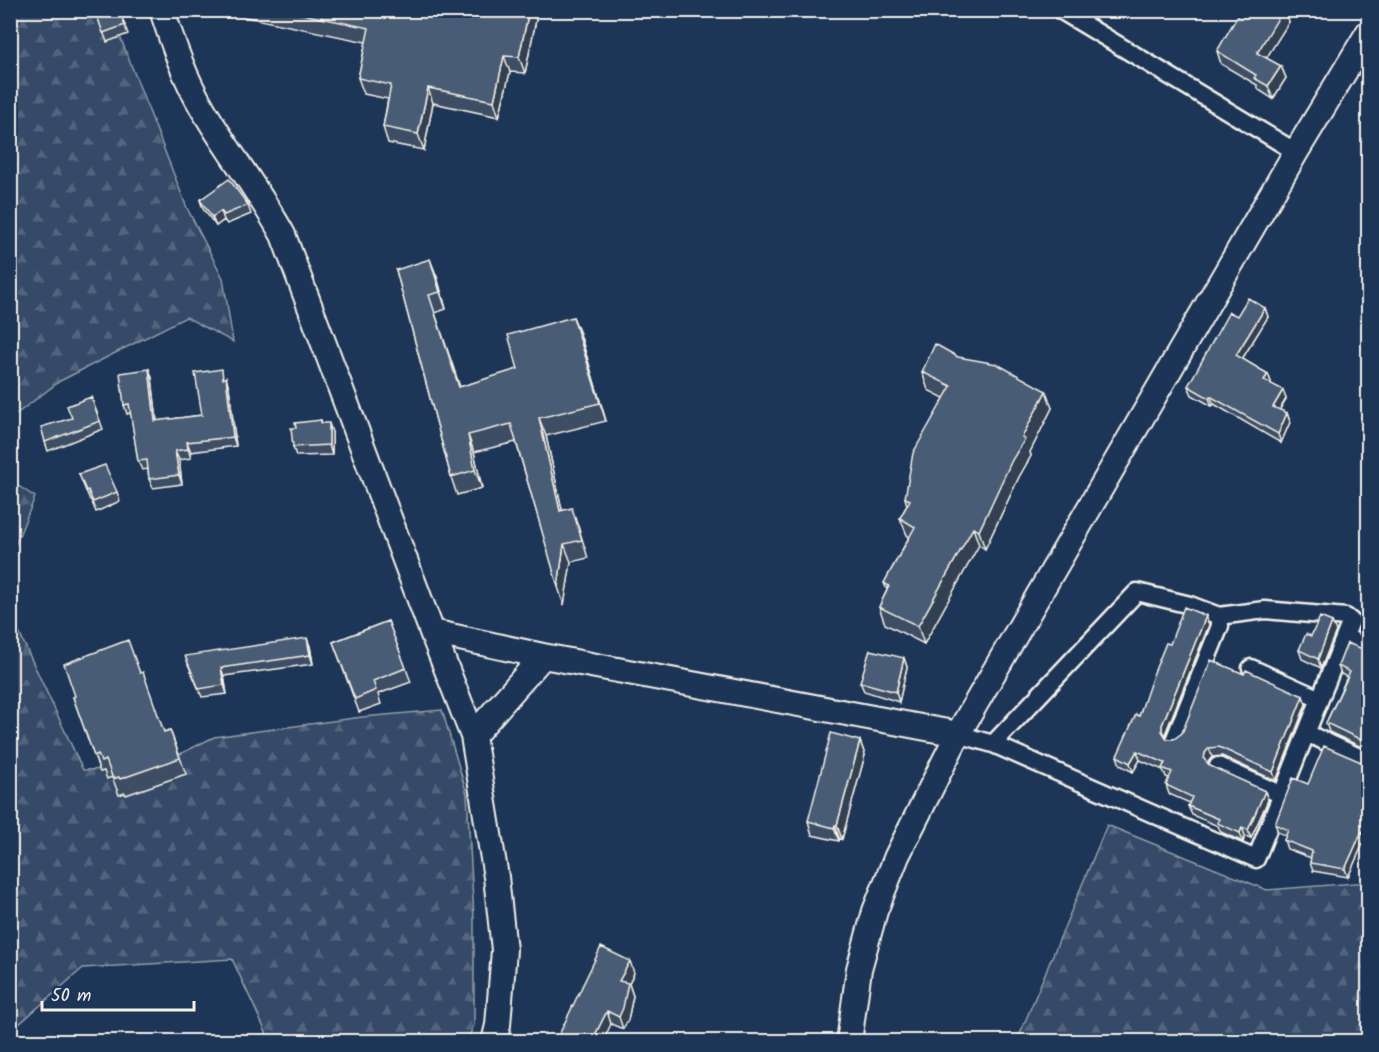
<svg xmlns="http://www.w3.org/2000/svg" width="1379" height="1052" font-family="Kalam,sans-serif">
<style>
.forest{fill:url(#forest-firs);stroke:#949ea8;stroke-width:1.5}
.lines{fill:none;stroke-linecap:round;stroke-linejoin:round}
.street-casing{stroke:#f4f1e8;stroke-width:21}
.secondary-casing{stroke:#f4f1e8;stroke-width:28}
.street{stroke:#1d3557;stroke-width:16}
.secondary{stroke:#1d3557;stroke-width:24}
.wall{fill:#3e4e64;stroke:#f4f1e8;stroke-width:1.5}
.shaded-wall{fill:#324051;stroke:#f4f1e8;stroke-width:1.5}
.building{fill:#485b74;stroke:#f4f1e8;stroke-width:1.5}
</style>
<defs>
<pattern id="forest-firs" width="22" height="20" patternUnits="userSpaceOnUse" patternTransform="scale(1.5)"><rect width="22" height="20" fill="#354a67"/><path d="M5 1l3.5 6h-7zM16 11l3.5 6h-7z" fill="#53657d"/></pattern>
</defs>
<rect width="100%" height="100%" fill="#1d3557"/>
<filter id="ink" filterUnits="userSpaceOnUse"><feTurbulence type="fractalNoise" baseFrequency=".0167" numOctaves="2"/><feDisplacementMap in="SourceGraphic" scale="12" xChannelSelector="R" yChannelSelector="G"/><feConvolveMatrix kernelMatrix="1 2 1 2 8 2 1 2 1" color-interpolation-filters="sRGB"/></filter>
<g filter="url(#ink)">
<!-- forest -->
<path class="forest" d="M11,11H110L187,208L223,278L233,342L186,317L60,381L11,418Z
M11,481L35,497L11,555Z
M10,602L15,624L83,770L152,768L214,737L362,717L442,710L467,794L474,918V1025L467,1041H270L232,959L83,968L11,1031Z
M1107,825L1267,890L1368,882V1041H1017Z"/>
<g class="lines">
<!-- street casing -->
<g class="street-casing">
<path id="street" d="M1060,10L1296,152
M1345,637L1368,648
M1251,668L1320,699
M1306,733L1368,761
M958,734L993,744L1256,859L1351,621L1346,617L1265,610L1219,616L1190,605L1137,592L993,744
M1175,738L1220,626L1219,616
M1218,766L1282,795"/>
</g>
<!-- secondary casing -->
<g class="secondary-casing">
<path id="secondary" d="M162,10C173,44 185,79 203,109C228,152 259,191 283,235L432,632L473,736L496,877L504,950L498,1025L494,1042
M432,632L543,656L958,734
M473,736L543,656
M849,1042L859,969L875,911L897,856L958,734L1296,152L1368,33"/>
</g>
<!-- street -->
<use href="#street" class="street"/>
<!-- secondary -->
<use href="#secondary" class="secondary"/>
</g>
<!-- wall -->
<path class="wall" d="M95,10H119L128,34L107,42Z
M225,10H532L536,20L525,73L510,72L499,117L433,103L424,150L388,143L383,127L388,99L364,94L358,78L366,42L226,13Z
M1286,12L1289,22L1266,58L1281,66L1286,78L1273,99L1259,90L1257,85L1221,64L1217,51Z
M200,200L248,205L251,214L227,224L224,220L216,226L203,209Z
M396,270L437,277L446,309L435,313L460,387L518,369L573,317L580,334L606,421L546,436L562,510L578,526L588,558L571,562L564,605L516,442L474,452L482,488L457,495L451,477Z
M1265,308L1268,317L1242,359L1268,374L1271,382L1270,384L1283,390L1286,399L1279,410L1287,413L1290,422L1281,443L1214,404L1212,406L1192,395L1188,386L1237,316Z
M149,369L152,378L157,421L202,415L225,378L229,387L236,446L191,452V458L179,460L182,484L153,488L149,479L148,469L142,470L138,461L131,413L127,414L124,405Z
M922,372L1052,408L1030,452L1031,456L1019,477L985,549L979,545L924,644L885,624L879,607L887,590L884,583L909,537L907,535L900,518L907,505L905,498L944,398L928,390Z
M91,397L103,429L48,451L45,442L72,418Z
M321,420L322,423L332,432V455L296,456L293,447L296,428Z
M79,474L117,492L120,501L96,512L91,500H90Z
M1206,616L1209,625L1165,734V736L1167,739H1174L1306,704L1276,781L1222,756L1212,757L1208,762V764L1210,766L1268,800L1251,838L1245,836L1243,842L1221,832L1218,826L1192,815L1188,806L1190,803L1169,794L1166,785L1169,778L1166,777L1163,770L1140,760L1133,772L1120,765L1117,756L1139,716L1170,644Z
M388,621L411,682L378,694L381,704L359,712L333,642Z
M1336,631L1321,668L1302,659L1299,650Z
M310,646L313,664L224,676L227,694L202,697L188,664Z
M1368,649V750L1329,732L1326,723L1347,677L1341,674L1338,666L1365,650Z
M904,658L907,667L899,702L864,691L860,682Z
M140,673L164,732L170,730L186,774L126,795L125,793L119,795L112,777L107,779L104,771L100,772L73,697Z
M860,741L865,755L842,839L839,838V841L812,835L808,821Z
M1361,762H1368V841L1365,839L1348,877L1313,871L1310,863L1311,858L1287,849L1284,840L1286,836L1278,832L1275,824L1308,784Z
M634,973L629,984L633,996L628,1020L623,1029L611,1024L556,1041Z"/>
<!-- shaded-wall -->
<path class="shaded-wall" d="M529,10H532L536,20L525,73L519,57Z
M1281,10H1285L1289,22L1262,65L1257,53Z
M504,56L510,72L499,117L494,101Z
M1281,66L1286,78L1273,99L1268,86Z
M428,88L433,103L424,150L418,134Z
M221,211L224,220L216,226L212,217Z
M430,259L437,277L446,309L440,292Z
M1265,308L1268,317L1239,364L1236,355Z
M573,317L580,334L606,421L600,403Z
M149,369L152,378L158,431L155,421Z
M1268,374L1271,382L1267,389L1264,380Z
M226,377L229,387L236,446L233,437Z
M1283,390L1286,399L1276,416L1273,407Z
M1046,391L1052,408L1030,452L1031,456L1019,477L985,549L979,531L1022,437Z
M1210,396L1214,404L1212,406L1209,398Z
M1287,413L1290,422L1281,443L1278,434Z
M539,418L546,436L566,528L560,511Z
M329,423L332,432V455L329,445Z
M468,435L474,452L482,488L475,470Z
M187,442L191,452V458L188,449Z
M175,451L179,460L182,484L179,475Z
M973,528L979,545L924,644L918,626Z
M564,544L571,562L564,605L558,587Z
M1206,616L1209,625L1165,734V740L1162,731V725Z
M1332,622L1336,631L1321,668L1318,659Z
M307,638L310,646L313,664L310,655Z
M904,658L907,667L899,702L896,692Z
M221,668L224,676L227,694L224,685Z
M1303,696L1306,704L1276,781L1273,772Z
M860,741L865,755L842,839L837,825Z
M1209,748L1212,757L1208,762V768L1204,759L1205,753Z
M1137,751L1140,760L1133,772L1130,763Z
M1265,791L1268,800L1251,838L1248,830Z
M835,825L839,838V841L834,828Z
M1242,827L1245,836L1243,842L1240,833Z
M1362,831L1365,839L1348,877L1345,869Z
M630,961L634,973L629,984L633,996L628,1020L623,1029L619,1017V981Z
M607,1011L611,1024L603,1041H592Z"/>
<!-- building -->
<path class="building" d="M95,10H119L125,25L103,33Z
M283,10H529L519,57L504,56L494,101L428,88L418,134L383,127L391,85L358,78L369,28Z
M1241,10H1283L1257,53L1281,66L1268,86L1254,78L1256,75L1217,51Z
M229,179L248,205L224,215L221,211L212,217L200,200Z
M430,259L440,292L429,295L459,387L518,369L508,335L573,317L600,403L539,418L560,511L572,508L582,540L564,544L558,587L511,424L468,435L475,470L451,477L396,270Z
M1248,298L1265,308L1236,355L1268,374L1264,380L1283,390L1273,407L1287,413L1278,434L1210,396L1209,398L1188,386L1229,312L1237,316Z
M935,344L958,357L997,364L1046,391L1022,437L1025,439L1012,460L979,531L973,528L918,626L879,607L889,586L884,583L915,527L900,518L910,500L905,498L913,453L951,386L922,372Z
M149,369L155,421L202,415L195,373L222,369L223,379L226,377L233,437L187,442L188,449L175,451L179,475L149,479L147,460L138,461L129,404L124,405L120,373Z
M91,397L100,421L45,442L41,427L72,418L67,406Z
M321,420V423H329V445L293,447L291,428H296L295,423Z
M105,465L117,492L93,502L88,490L86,491L79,474Z
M1184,607L1206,616L1162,725V731L1167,739H1174L1182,733L1211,660L1244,674L1246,670L1303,696L1273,772L1219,747L1209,748L1205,753L1204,759L1210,766L1265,791L1248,830L1242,827L1240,833L1217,823L1219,819L1188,806L1192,797L1166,785L1172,772L1162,768L1165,763L1137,751L1130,763L1117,756L1136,714L1139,716L1153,675L1166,643L1170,644Z
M1320,617L1332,622L1318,659L1299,650L1306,634L1311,636Z
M1368,620V630L1365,628Z
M388,621L406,668L373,681L376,690L355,699L333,642Z
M307,638L310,655L221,668L224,685L199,689L185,656Z
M128,640L140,673L143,672L164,732L170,730L180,758L120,779L119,777L113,779L106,760L101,762L98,754L94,756L73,697L75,696L64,664Z
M1347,643L1365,650L1368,649V743L1326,723L1350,672L1338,666Z
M870,650L904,658L896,692L860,682Z
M831,733L860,741L837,825H835L834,828L808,821Z
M1324,746L1361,762H1368V834L1362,831L1345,869L1310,863L1312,851L1284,840L1288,830L1275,824L1293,778L1308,784Z
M601,947L630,961L619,981L628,983L623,1008L619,1017L607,1011L592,1041H556Z"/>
</g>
<!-- margin -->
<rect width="1379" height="1052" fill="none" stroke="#1d3557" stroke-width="36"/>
<rect x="18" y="18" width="1343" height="1016" fill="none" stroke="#f4f1e8" stroke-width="2" filter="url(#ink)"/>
<!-- scale -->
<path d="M42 1001v9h152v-9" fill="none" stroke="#f4f1e8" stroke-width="3"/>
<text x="51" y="1001" font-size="18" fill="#f4f1e8" stroke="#1d3557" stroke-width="4.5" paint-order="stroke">50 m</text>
</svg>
